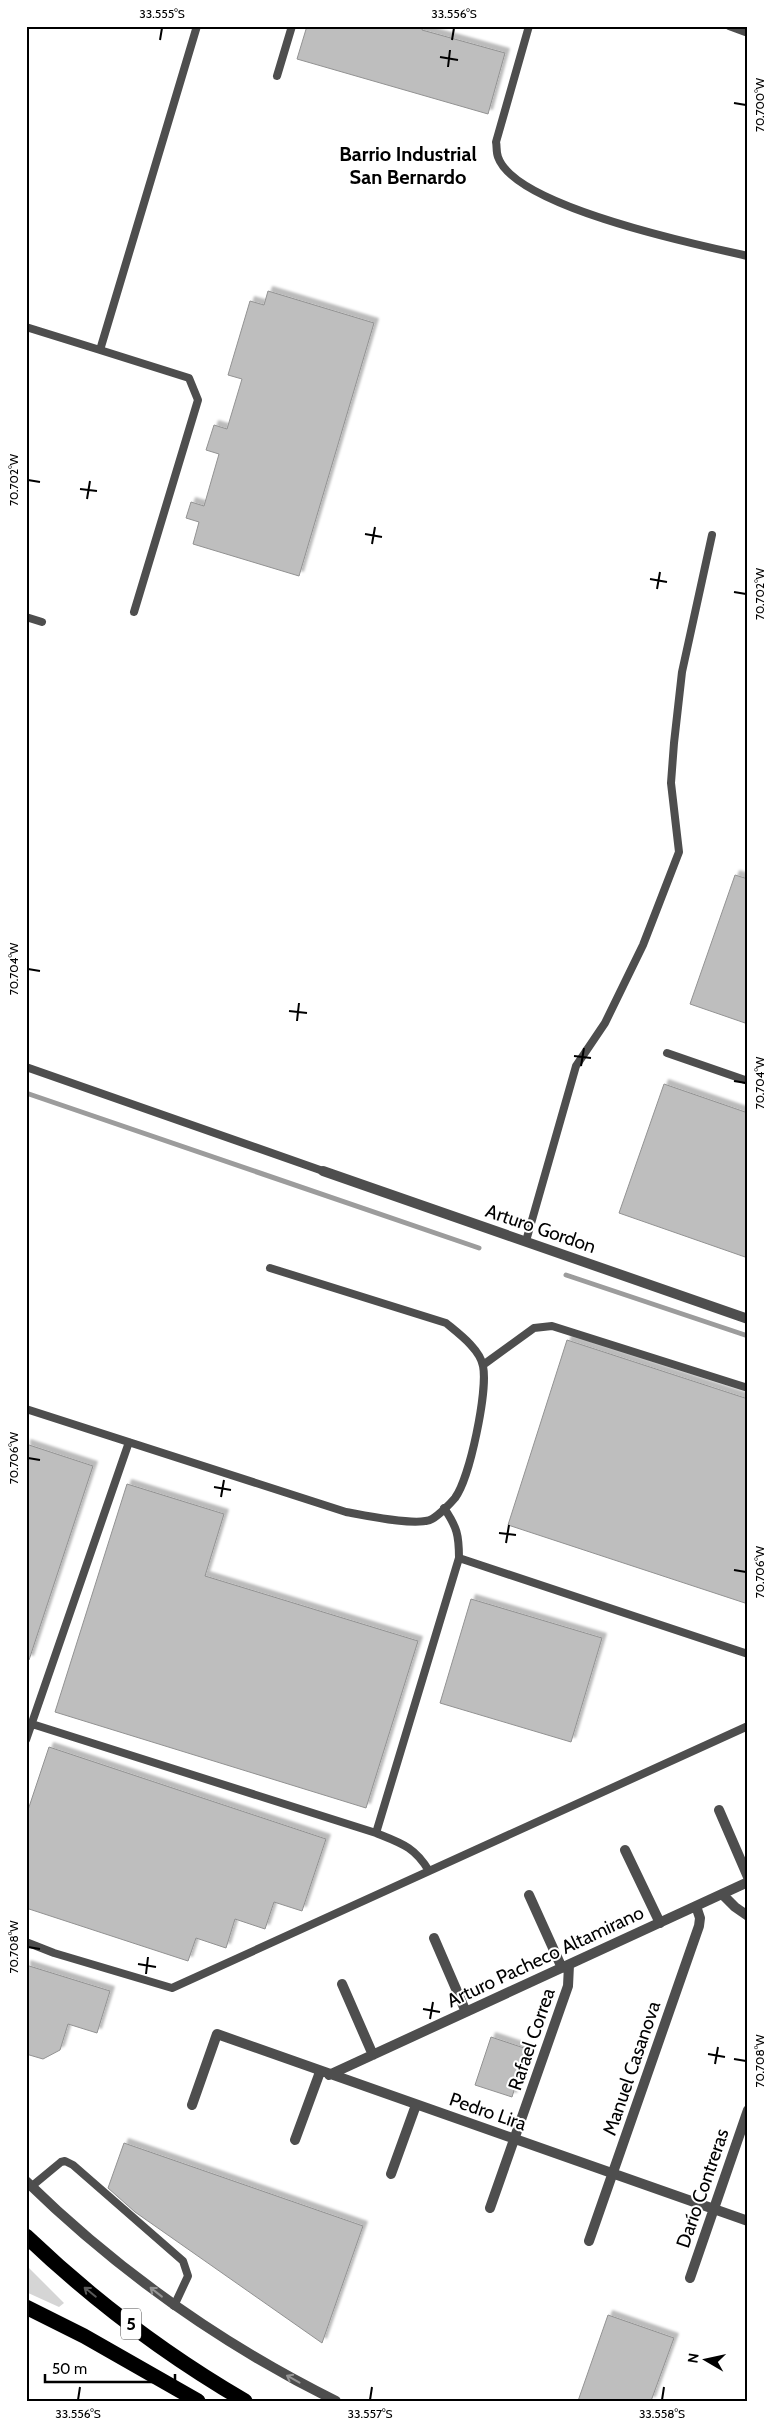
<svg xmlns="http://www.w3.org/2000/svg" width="774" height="2427" font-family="Cabin,sans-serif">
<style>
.green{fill:#d5d5d5}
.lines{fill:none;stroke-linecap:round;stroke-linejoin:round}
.stream{stroke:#9c9c9c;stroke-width:5}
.building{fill:#bebebe;stroke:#929292;filter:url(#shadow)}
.service{stroke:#4e4e4e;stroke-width:8}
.minor{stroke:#4e4e4e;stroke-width:10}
.tertiary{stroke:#4e4e4e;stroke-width:10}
.motorway{stroke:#000;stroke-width:15}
.oneway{stroke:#595959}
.oneway2{stroke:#959595}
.ticks{fill:none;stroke:#000;stroke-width:2}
.labels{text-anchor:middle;stroke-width:4;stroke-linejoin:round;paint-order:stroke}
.shield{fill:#fff;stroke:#4c4c4c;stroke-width:1}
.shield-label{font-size:18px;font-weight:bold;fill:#000}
.street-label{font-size:19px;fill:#000;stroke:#fff}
.neighbourhood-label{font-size:20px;font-weight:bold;fill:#000;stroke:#fff}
.neatline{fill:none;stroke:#000;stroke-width:2}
.ticks-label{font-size:12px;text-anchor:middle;fill:#000}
</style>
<defs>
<filter id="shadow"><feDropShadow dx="4.5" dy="-4.5" stdDeviation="1" flood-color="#0004"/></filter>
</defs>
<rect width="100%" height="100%" fill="#fff"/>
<!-- green -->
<path class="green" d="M26,2265L64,2303L59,2307L26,2292Z"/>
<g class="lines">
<!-- stream -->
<path class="stream" d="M26,1093L479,1248
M566,1275L748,1336"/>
</g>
<!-- building -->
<path class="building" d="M307,26H423L422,30L505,53L488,114L297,59Z
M268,291L374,323L299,576L193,544L199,522L186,518L191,502L204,506L219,454L206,450L214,425L227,429L242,379L228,375L250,301L264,305Z
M735,875L748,879V1024L690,1004Z
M664,1084L748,1113V1258L619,1213Z
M567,1340L748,1399V1604L508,1525Z
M26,1444L93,1466L29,1660L26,1659Z
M127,1484L224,1514L205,1576L418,1641L366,1808L55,1712Z
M471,1599L602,1638L571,1742L440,1703Z
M49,1747L326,1839L302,1911L274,1902L265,1929L235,1919L226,1948L196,1938L188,1961L26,1908V1816Z
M26,1965L110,1991L97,2033L68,2024L60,2050L43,2059L26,2054Z
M491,2037L527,2049L512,2097L475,2085Z
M124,2143L363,2226L322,2343L135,2212L108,2188Z
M608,2315L674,2338L651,2401H578Z"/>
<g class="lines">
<!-- service -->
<path class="service" d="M529,26L496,142C497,146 496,152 498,157C515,207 698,245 748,256
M729,26L748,33
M277,76L292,26
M26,327L100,350L197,26
M100,350L189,378L198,400L134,612
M26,617L42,622
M667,1053L748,1081
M26,1067L323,1171
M526,1241L576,1066L605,1023L643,945L679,852L671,783L674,743L682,672L712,535
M483,1365L534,1328L552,1326L748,1388
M26,1409L346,1512C363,1515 418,1527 432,1519C439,1515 450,1504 455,1498C470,1478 488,1390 483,1366C480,1349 458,1333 446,1323L270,1268
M459,1558L748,1654
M32,1724L376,1833C401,1843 415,1847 429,1871
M26,1740L129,1442
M376,1833L459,1558C459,1535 457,1527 444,1508
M26,1942L54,1953L172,1988L748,1726
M32,2186L61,2162L65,2161L73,2165L183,2261L188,2276L174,2306"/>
<!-- minor -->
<path class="minor" d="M323,1171L748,1319
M719,1810L748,1877
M625,1850L660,1923
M722,1894L735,1907L748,1916
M529,1895L562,1968
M434,1938L466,2012
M342,1984L373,2055
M329,2075L748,1882
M192,2105L217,2034L748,2221
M295,2140L320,2072
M391,2174L416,2105
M490,2208L568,1986L569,1965
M589,2241L699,1926L700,1918L696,1906
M690,2278L748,2110"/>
<!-- tertiary -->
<path class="tertiary" d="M26,2181C118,2271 221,2344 336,2401"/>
<!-- motorway -->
<path class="motorway" d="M26,2236C92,2299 166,2355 245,2401
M26,2307L84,2336L198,2401"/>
</g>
<!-- one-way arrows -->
<defs><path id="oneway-shaft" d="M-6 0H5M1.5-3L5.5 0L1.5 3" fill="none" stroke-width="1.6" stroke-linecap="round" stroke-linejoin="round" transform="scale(1.25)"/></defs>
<use class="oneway" href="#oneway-shaft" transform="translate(90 2292) rotate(-141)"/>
<g class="oneway2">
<use href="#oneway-shaft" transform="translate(156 2292) rotate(-142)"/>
<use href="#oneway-shaft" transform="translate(293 2379) rotate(-151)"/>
</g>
<!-- ticks -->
<path class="ticks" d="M160,40L162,28M452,40L454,28M440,57L458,60M448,67L450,50M734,103L746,105M28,480L40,482M80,489L97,491M87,499L90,481M365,534L382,537M372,544L375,527M650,579L667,582M657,589L660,572M734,592L746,594M28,969L40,971M289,1011L307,1013M297,1021L299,1003M574,1056L591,1058M581,1066L584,1048M734,1081L746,1083M28,1458L40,1460M214,1487L231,1490M221,1497L224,1480M499,1533L516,1535M506,1543L509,1525M734,1570L746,1572M28,1947L40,1949M138,1964L156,1967M146,1974L148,1957M423,2009L440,2012M430,2019L433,2002M708,2054L725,2057M734,2059L746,2061M715,2064L718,2047M78,2400L80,2387M370,2400L372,2387M662,2400L664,2387"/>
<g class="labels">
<!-- shield labels -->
<rect class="shield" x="121" y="2308.5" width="20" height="31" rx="4"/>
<g class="shield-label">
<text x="131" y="2330">5</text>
</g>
<!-- street labels -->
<g class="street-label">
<text transform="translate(541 1228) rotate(19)" y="7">Arturo Gordon</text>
<text transform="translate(545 1956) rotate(-25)" y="7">Arturo Pacheco Altamirano</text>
<text transform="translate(531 2039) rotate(-71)" y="7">Rafael Correa</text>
<text transform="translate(631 2068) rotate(-71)" y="7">Manuel Casanova</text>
<text transform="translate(488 2111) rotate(19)" y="7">Pedro Lira</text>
<text transform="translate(702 2188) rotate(-71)" y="7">Darío Contreras</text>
</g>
<!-- neighbourhood labels -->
<g class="neighbourhood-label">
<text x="408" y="161">Barrio Industrial<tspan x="408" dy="23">San Bernardo</tspan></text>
</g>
</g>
<!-- border -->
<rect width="774" height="2427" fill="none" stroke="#ffffff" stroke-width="55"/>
<!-- north arrow -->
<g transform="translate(706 2360) rotate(279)" stroke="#ffffff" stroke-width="4" paint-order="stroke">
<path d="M0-4L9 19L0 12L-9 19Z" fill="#000000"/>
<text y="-8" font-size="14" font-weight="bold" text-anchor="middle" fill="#000000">N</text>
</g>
<!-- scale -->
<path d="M45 2374v8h130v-8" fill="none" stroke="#000000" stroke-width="2.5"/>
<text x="52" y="2374" font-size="15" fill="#000000" stroke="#ffffff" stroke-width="4" paint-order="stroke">50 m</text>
<rect x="28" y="28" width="718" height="2372" class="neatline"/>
<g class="ticks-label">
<text x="162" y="18">33.555°S</text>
<text x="454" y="18">33.556°S</text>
<text transform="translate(760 105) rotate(-90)" y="4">70.700°W</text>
<text transform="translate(14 480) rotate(-90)" y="4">70.702°W</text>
<text transform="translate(760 594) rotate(-90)" y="4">70.702°W</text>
<text transform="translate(14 969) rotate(-90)" y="4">70.704°W</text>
<text transform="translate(760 1083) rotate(-90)" y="4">70.704°W</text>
<text transform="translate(14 1458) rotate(-90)" y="4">70.706°W</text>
<text transform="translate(760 1572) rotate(-90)" y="4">70.706°W</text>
<text transform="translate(14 1947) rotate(-90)" y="4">70.708°W</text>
<text transform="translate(760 2061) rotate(-90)" y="4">70.708°W</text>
<text x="78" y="2418">33.556°S</text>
<text x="370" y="2418">33.557°S</text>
<text x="662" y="2418">33.558°S</text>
</g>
</svg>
